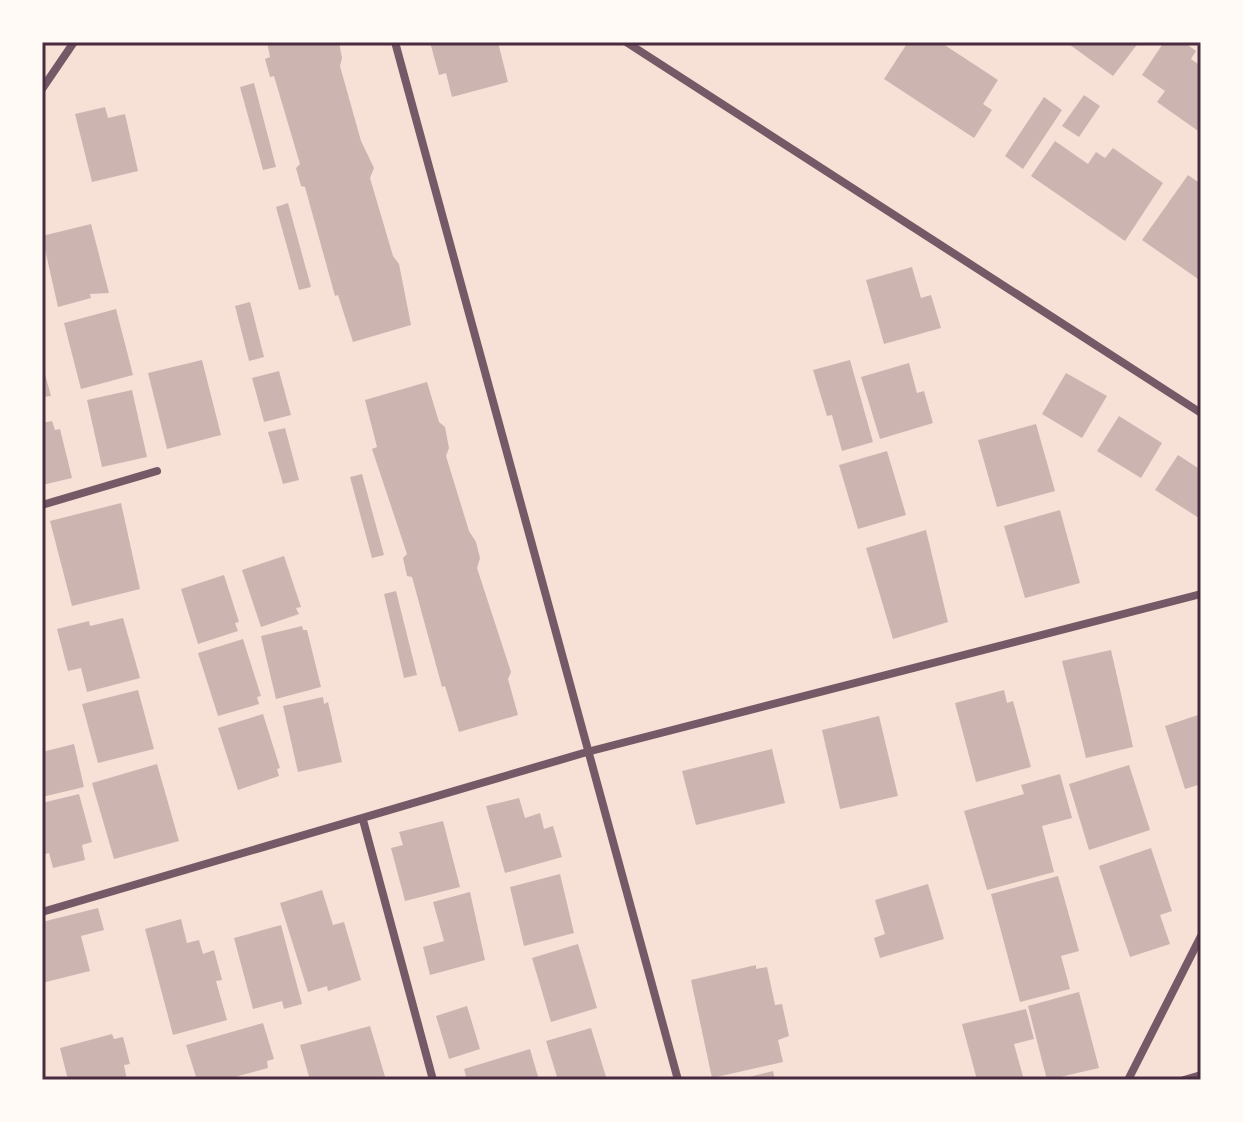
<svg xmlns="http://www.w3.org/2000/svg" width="1243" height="1122" font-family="Lato,sans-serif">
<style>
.building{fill:#ccb4b1}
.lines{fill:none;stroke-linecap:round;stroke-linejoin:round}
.minor{stroke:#755966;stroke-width:8}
.neatline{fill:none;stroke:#4a2c40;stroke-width:3}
</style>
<rect width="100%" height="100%" fill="#f7e1d7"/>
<!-- building -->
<path class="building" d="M267,42H339L342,58L340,66L361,141L374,168L370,178L393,256L399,264L411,325L353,342L338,295L335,296L305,187L301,186L296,168L300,164L274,76L270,77L265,59L270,57Z
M430,42H498L508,82L452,97L446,73L439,75Z
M908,42H940L998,80L983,104L992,110L974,138L884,79Z
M1066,42H1139L1113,76Z
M1164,42H1184L1196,51L1191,59L1201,66V133L1157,102L1165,91L1142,75Z
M254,83L276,167L263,170L240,87Z
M1084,95L1100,106L1079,137L1062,126Z
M1044,97L1062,110L1023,169L1005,156Z
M105,107L108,118L125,114L138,171L92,182L75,114Z
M1055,141L1088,164L1096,152L1105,158L1113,148L1163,183L1125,241L1031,176Z
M1188,175L1201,184V281L1142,240Z
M288,203L311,287L299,290L276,207Z
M91,224L109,293L90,294L91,298L58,307L42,236Z
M912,267L921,298L931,295L941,328L884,344L866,280Z
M250,302L264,357L249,361L235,306Z
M116,309L133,375L81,389L64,323Z
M202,360L221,435L167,449L148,373Z
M850,360L873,442L842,451L832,415L827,416L813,370Z
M42,363L51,396L42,397Z
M909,363L917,393L924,391L933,423L880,439L861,377Z
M279,371L291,415L264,422L252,378Z
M1066,373L1107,396L1082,438L1042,414Z
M427,382L439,422L445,427L449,448L446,456L469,531L476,542L480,558L477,568L511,672L508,679L518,715L459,732L445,686L442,687L412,577L407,576L403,558L407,554L372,449L377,447L365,400Z
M132,390L147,457L102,467L87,400Z
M1119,416L1162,443L1141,478L1097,451Z
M52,421L55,430L60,429L72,478L42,485V423Z
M1036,424L1055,491L997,507L978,440Z
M285,428L299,480L283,484L268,432Z
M887,451L906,515L858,529L839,465Z
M1178,455L1201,470L1199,518L1155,490Z
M362,474L384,555L372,558L350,477Z
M121,503L140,589L72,606L50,521Z
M1060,510L1080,583L1025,598L1004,526Z
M926,530L948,622L893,639L866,548Z
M284,556L301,607L296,608L299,614L261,627L242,570Z
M224,575L239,622L235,623L238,631L198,644L181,589Z
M396,591L417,675L404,678L384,594Z
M123,618L140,678L87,692L81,668L68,671L57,629L89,621L90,626Z
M302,626L303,630H307L321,687L276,699L261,636Z
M243,639L261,696L257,697L259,704L218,716L198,653Z
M1111,650L1133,747L1086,758L1062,661Z
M138,690L154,749L98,763L82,704Z
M1004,690L1007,703L1013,701L1031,767L976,782L955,703Z
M323,697L324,704L328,702L342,762L298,772L283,706Z
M263,714L280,768L277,769L279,776L238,790L218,728Z
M1201,714V784L1185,789L1165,726Z
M879,716L898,796L840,809L822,730Z
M74,744L84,787L42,797V752Z
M772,749L785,803L696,825L682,771Z
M157,764L179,841L114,859L92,783Z
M1129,765L1150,830L1089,850L1069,784Z
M1060,774L1072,818L1042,826L1054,872L987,890L964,811L1024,794L1021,785Z
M79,794L92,842L82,845L85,860L53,868L49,853L42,855V803Z
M519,798L525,818L540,813L544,829L553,826L562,857L505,873L486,806Z
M443,821L460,887L405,901L391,848L403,845L399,832Z
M1151,848L1172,911L1160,915L1170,944L1130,957L1099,866Z
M560,874L574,933L524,946L510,887Z
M1058,876L1079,951L1061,956L1070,989L1020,1002L991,894Z
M928,884L944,939L880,958L874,938L885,934L875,900Z
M322,890L333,925L344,922L361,980L328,991L327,986L308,992L280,903Z
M470,892L485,960L430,975L423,947L444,941L433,902Z
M98,908L104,930L81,936L90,971L42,983V922Z
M181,919L187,943L199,940L203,954L214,950L222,980L216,981L227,1020L173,1035L145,929Z
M281,925L302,1004L284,1009L282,1001L253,1009L234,938Z
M578,944L597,1008L551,1022L532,958Z
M756,965V969L767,967L775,1005L782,1004L789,1036L778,1040L783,1062L712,1078L691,980Z
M1079,992L1099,1068L1047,1080L1028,1006Z
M467,1006L480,1049L449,1059L436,1016Z
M1026,1009L1034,1039L1014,1044L1024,1080H977L962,1024Z
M263,1023L274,1059L267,1061L268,1068L224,1080H197L186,1045Z
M370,1026L386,1080H310L300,1045Z
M591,1028L607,1080H558L546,1041Z
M112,1034L114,1039L123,1037L130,1064L124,1065L127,1080H68L60,1048Z
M530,1049L539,1080H467L464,1069Z
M773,1071L775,1080H741V1079Z"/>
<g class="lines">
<!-- minor -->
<path class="minor" d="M395,42L678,1080
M626,42L1201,413
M42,89L74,42
M42,505L157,471
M363,820L433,1080
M42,912L587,752L1201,594
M1128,1080L1201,936
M1184,1080L1201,1075"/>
</g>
<!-- border -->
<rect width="1243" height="1122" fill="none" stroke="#fffaf5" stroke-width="88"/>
<rect x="44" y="44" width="1155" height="1034" class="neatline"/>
</svg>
